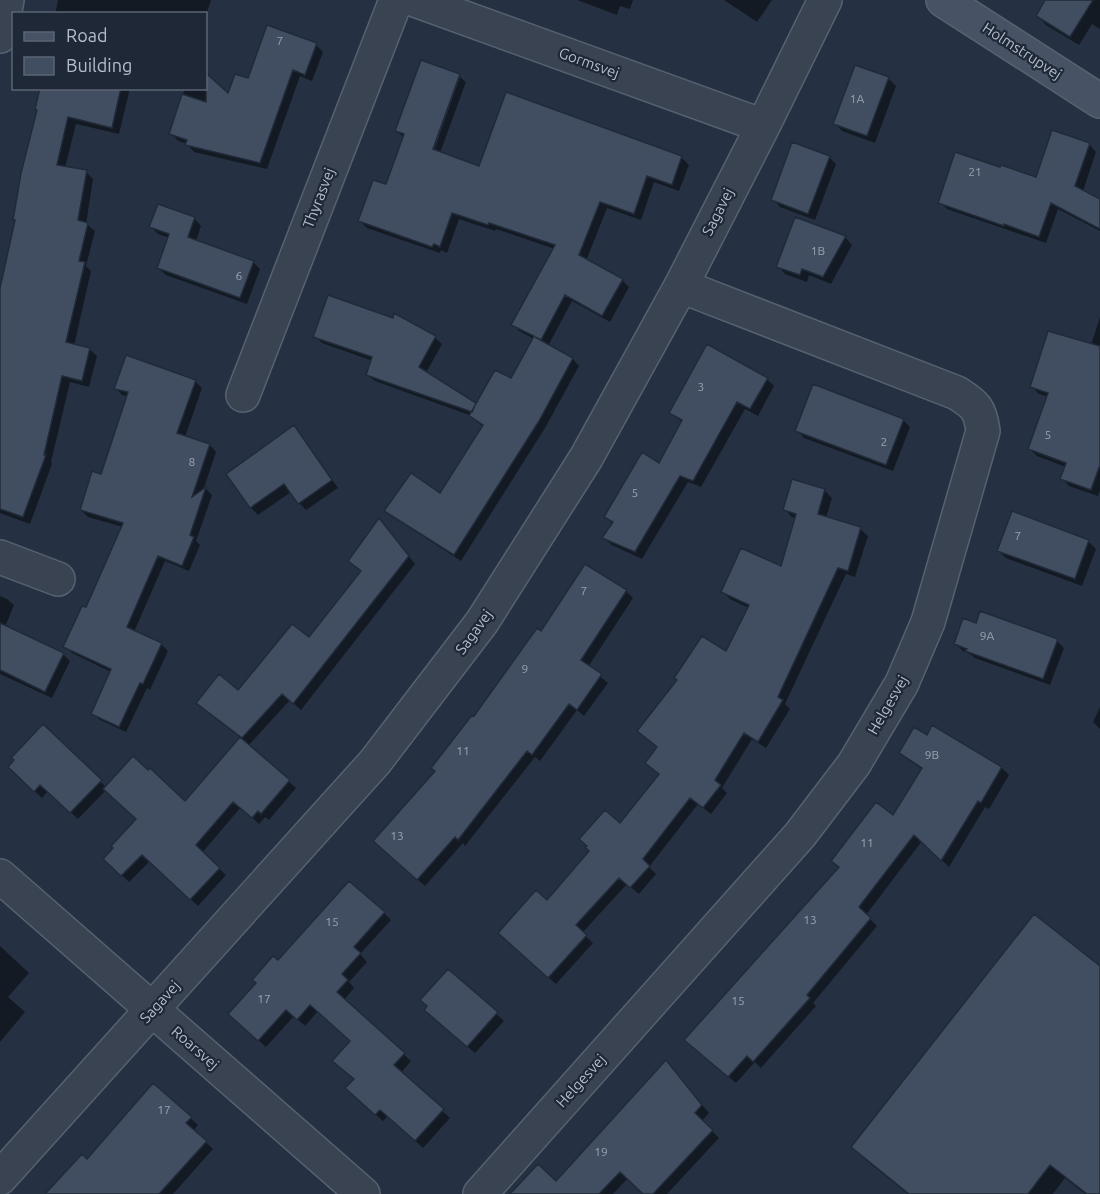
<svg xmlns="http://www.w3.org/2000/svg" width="1100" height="1194" font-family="Ubuntu,sans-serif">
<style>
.shadow{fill:#0007;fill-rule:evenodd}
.building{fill:#414e62;stroke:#202a39;stroke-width:1.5}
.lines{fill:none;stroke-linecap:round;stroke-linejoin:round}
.street-casing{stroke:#57616f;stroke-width:36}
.secondary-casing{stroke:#57616f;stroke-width:36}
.street{stroke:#394352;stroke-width:33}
.secondary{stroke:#475265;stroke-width:33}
.labels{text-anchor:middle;stroke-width:4.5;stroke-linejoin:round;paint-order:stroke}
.number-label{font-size:12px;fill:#99a2b2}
.street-label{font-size:15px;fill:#b6becc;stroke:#1e2837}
</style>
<rect width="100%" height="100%" fill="#253142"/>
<!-- shadow -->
<path class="shadow" d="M58,0H211L206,16V14H55Z
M577,0H633L630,9L620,6L617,15Z
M724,0H772L757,22Z
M1047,0H1100V29L1092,24L1079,45L1046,25L1038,16Z
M316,45L323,52L312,81L300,76L267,169L194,152L187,144L178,141L171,133L185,88H206V75L229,95L249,80Z
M422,62L459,76L466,82L440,153L480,167L507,93L682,158L689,165L679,191L654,182L641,220L607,208L586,261L622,280L629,287L610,322L572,301L548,346L573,359L579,366L545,428L461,561L393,517L386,510L412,475L441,495L484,427L478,423L472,416L375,381L368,375L373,361L322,343L315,336L329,297L394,320L395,315L435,338L442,344L426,373L477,406L496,372L511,380L534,339L519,331L513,324L555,249L496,229L495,231L459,219L447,253L441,250L440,253L367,228L360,221L374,182L387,186L404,138L397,131ZM457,77H460L432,156L429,155Z
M888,78L896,86L875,143L842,131L835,123Z
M41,88H130L119,134L76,124L65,168L86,172L93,179L86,224L95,231L86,266L91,271L74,346L89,349L97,356L89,387L70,382L51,462L52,464L30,524L0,513V295L38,111Z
M1089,144L1096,152L1083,191L1100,201V231L1058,209L1046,243L947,209L940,202L1036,178Z
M829,157L836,164L815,220L780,207L773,199Z
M194,218L201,226L196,241L253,262L260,269L247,304L166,275L158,268L169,238L158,234L151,227Z
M845,237L852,245L831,284L809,275L807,282L785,274L778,266Z
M1100,317V491L1098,496L1069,486L1062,478L1066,467L1037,456L1030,449L1049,397L1039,394L1032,387L1091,345Z
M767,379L774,386L758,416L745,409L701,487L688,482L642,559L612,545L604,538L613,524L605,517L659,465L682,422L671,413Z
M195,381L202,388L185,437L210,445L216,452L203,491L206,489L212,495L196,541L200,545L189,571L165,561L134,632L161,644L168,651L150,690L147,688L126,732L100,720L93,714L111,672L72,653L65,646L87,609L123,527L88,517L81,510L102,476L129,396L122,395L116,388Z
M903,420L910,427L893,471L804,438L797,430Z
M294,427L301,435L338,488L306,510L299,503L291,492L258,515L251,508L228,474Z
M793,481L825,491L832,498L826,518L860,529L868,536L855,577L846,574L785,704L790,709L766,748L752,739L722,788L727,793L711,814L698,804L649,867L656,874L639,894L627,884L582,933L593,943L556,984L507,941L621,826L660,775L727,653L749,608L730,599L723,592L782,568L796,518L792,517L785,510Z
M386,527L415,564L301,710L290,700L248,746L296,788L269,820L265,817L259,824L241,807L202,853L226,875L198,906L150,861L129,882L105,859L137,819L106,790L78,819L48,791L42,798L17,774L43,727L106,787L185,803L241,738L205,710L238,692L309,639L362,572Z
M1088,541L1096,549L1082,586L1006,558L999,551Z
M586,566L626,591L633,598L588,667L608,683L584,716L577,710L540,761L535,757L465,846L463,843L425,886L382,848L475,719L541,633Z
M0,596L7,599L14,605L5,627L63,654L70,661L52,698L0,674Z
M976,625L1057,641L1064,648L1050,685L975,658L970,654L963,651L955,643Z
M1100,707V729L1093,722Z
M933,727L1002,768L1009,775L989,809L985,807L949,867L922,841L866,915L877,926L813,1003L816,1006L761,1068L755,1062L736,1083L693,1047L894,817L922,769L908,760L901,752L927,737Z
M384,913L391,920L360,954L367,962L349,982L354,988L344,1000L411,1061L401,1073L450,1118L423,1148L388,1116L383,1121L355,1096V1080L341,1068L351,1041L318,1011L305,1026L294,1016L266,1047L237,1021L278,962Z
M0,946L29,973L8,997L25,1012L0,1042Z
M1100,968V1194H1085L1065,1178L1053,1194H908L867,1161L853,1147Z
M449,971L504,1021L475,1053L433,1017Z
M666,1062L709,1113L702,1121L719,1138L667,1194H645L628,1178L613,1194H516L556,1183Z
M153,1085L198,1125L193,1131L213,1149L173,1194H47L87,1161Z"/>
<!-- building -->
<path class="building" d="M1045,0H1093L1070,37L1036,16Z
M267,25L317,43L305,75L293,70L260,163L185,145L187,140L169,134L182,94L206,102V73L228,93L235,74L248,78Z
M421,60L460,74L433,149L479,166L506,92L682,156L672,185L647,176L634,214L600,202L579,255L623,279L602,316L565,295L541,340L535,337L573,358L539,421L454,555L384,511L411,473L440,493L483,425L469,416L495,370L511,378L534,336L511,325L555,245L489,223L488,225L452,213L440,247L434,244L432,247L358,221L373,180L386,184L404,134L395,131Z
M855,65L889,77L867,136L833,124Z
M40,88H121L112,128L68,117L57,165L87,170L78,220L88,223L79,261L85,262L66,342L90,348L82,381L62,376L44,455H46L23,517L0,509V288L15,220H13L21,173L37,110L35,109Z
M1052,130L1090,143L1075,186L1100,199V229L1051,203L1039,237L1004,224V226L938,203L955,152L1000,167L1001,165L1036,177Z
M792,142L830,156L808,214L771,200Z
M158,204L195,217L188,237L254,261L240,298L157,268L169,234L149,227Z
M795,217L846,236L823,277L802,269L800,275L776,267Z
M328,295L393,318L394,313L436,336L419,367L476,403L472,412L366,375L372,357L313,337Z
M1048,331L1100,346V465L1091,490L1060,479L1066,463L1028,449L1048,393L1030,387Z
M707,344L768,378L750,409L737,402L693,481L680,476L635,552L602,538L613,522L604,517L642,452L659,463L682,420L669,413Z
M126,355L196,380L177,433L210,444L192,497L206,487L190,535L194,537L182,566L158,556L127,627L162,643L143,684L140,683L119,727L91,714L111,669L63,647L82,606L86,607L123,523L80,510L92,471L101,474L128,392L114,389Z
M813,384L904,419L886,465L795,431Z
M294,425L332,480L298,504L284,484L250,508L226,474Z
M792,479L825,489L818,514L861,527L848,571L838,568L778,697L783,700L758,742L744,733L715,780L721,785L703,808L690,798L643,859L650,866L630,888L619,878L576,925L587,935L548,978L498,933L536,890L547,900L589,851L585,847L587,846L579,839L605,810L620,823L659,774L645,763L657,747L637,731L677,680L674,678L702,636L726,651L749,605L721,592L741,548L781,566L796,514L783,510Z
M1012,511L1089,540L1075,579L997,551Z
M379,518L409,556L293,704L282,694L242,738L196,703L219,674L238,690L292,624L309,637L361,571L348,561Z
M585,564L627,590L581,660L602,674L577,710L569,704L532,755L527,751L458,840L455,837L417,880L373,841L435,771L431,768L472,715L474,716L537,628L541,631Z
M980,611L1058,639L1043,679L965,651L967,649L954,644L963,618L976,623Z
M0,623L64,653L45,692L0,670Z
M43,724L102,780L70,813L40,785L34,792L8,767L14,760L11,758Z
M932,725L1002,767L981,803L978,801L941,861L914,835L859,907L871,918L807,995L810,998L753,1062L747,1056L728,1077L684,1040L839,867L831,861L876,802L893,815L922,768L899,753L914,727L927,735Z
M240,737L290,780L261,814L258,811L252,818L233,802L196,845L220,868L190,900L142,855L121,876L103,859L113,848L111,846L136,819L103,789L133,756L148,770L150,768L185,801Z
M349,881L385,912L354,947L361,953L342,974L348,980L337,992L405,1053L394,1065L444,1109L415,1141L380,1110L375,1115L345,1088L354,1079L332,1061L350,1041L310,1005L297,1020L286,1010L258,1041L228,1014L256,983L252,980L273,956L278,960Z
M1034,914L1100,966V1194H1087L1050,1165L1028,1194H909L851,1147Z
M448,969L498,1012L467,1047L424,1010L427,1006L420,1000Z
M666,1060L702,1105L695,1113L713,1130L653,1194H643L620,1172L599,1194H510L538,1164L556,1181Z
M153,1083L192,1117L186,1123L207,1141L159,1194H45L82,1154L87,1159Z"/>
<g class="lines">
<!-- street casing -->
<g class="street-casing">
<path id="street" d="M415,0L763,126
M0,36L7,0
M243,395L396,0
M0,557L58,579
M0,876L363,1194
M0,1178L375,762L482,622L586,458L681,286L763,126L825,0
M480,1194L800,835L854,764L902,683L928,622L983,431C980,409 976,405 957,393L681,286"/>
</g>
<!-- secondary casing -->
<g class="secondary-casing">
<path id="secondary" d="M943,0L1100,101"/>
</g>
<!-- street -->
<use href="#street" class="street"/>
<!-- secondary -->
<use href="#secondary" class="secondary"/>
</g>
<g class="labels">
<!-- number labels -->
<g class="number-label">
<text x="280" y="45">7</text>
<text x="857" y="103">1A</text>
<text x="975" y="176">21</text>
<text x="818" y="255">1B</text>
<text x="239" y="280">6</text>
<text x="701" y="391">3</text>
<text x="1048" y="439">5</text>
<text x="884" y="446">2</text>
<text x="192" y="466">8</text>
<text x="635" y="497">5</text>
<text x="1018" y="540">7</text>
<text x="584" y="595">7</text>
<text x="987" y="640">9A</text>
<text x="525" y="673">9</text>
<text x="463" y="755">11</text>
<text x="932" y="759">9B</text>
<text x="397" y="840">13</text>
<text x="867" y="847">11</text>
<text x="810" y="924">13</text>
<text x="332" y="926">15</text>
<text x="264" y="1003">17</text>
<text x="738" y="1005">15</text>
<text x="164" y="1114">17</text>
<text x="601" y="1156">19</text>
</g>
<!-- street labels -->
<g class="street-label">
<text transform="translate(1022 51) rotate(33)" y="5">Holmstrupvej</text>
<text transform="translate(589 63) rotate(20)" y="5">Gormsvej</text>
<text transform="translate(319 198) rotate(-69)" y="5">Thyrasvej</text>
<text transform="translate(718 212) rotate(-63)" y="5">Sagavej</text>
<text transform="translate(474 632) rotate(-54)" y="5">Sagavej</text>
<text transform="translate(888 705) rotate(-60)" y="5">Helgesvej</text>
<text transform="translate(160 1002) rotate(-48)" y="5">Sagavej</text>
<text transform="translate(195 1048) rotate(41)" y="5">Roarsvej</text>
<text transform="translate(581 1081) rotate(-48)" y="5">Helgesvej</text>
</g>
</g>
<!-- legend -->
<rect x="12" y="12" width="195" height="78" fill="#1e2837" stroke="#5b6473" stroke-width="1.5"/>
<rect x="24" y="32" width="30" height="9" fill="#475265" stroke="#5b6473" stroke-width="1.5"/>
<text x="66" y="42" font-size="18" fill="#b6becc">Road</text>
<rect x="24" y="57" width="30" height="18" fill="#414e62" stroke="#5b6473" stroke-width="1.5"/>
<text x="66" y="72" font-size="18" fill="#b6becc">Building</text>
</svg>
